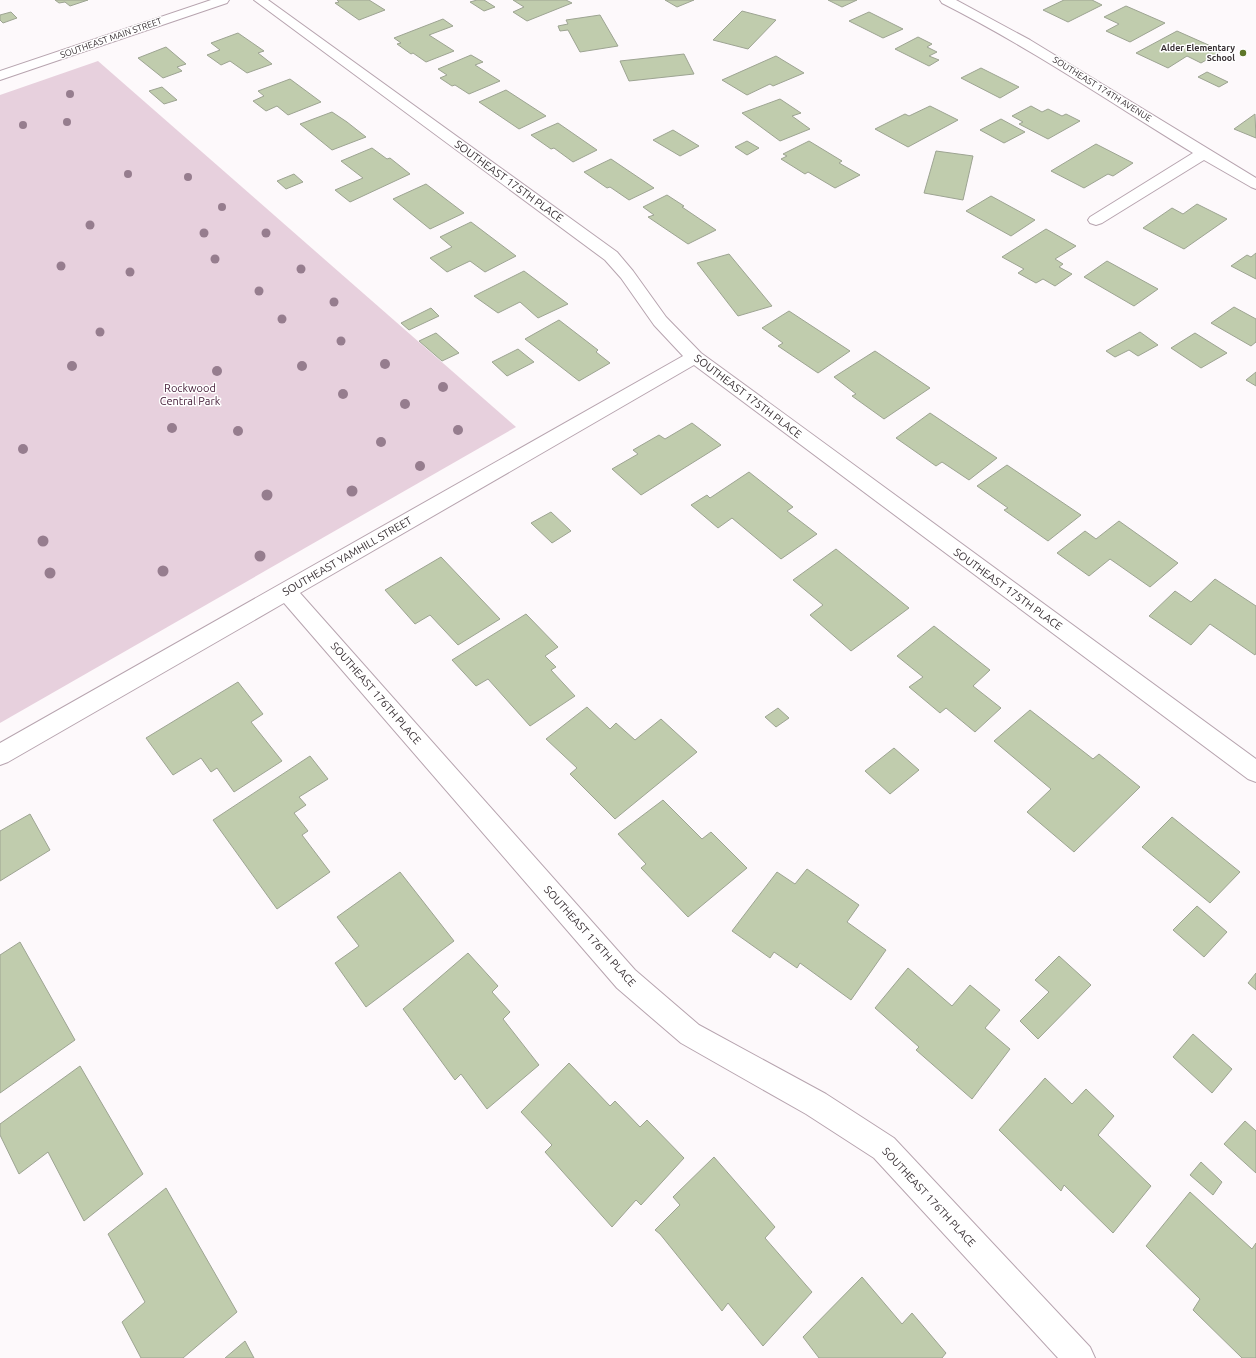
<svg xmlns="http://www.w3.org/2000/svg" width="1256" height="1358" font-family="Ubuntu,sans-serif">
<style>
.green{fill:#e7d0dd}
.building{fill:#c0ccad;stroke:#9da492}
.lines{fill:none;stroke-linecap:round;stroke-linejoin:round}
.minor-casing{stroke:#b7a4af;stroke-width:2}
.minor{fill:#fff;fill-rule:evenodd}
.tree{fill:#967d8e}
.poi-dot{fill:#5e7729;stroke:#fff;stroke-width:1.5}
.labels{text-anchor:middle;stroke-width:3;stroke-linejoin:round;paint-order:stroke}
.far-street-label{font-size:9px;fill:#393135;stroke:#fff}
.far-poi-label{font-size:9px;font-weight:bold;fill:#393135;stroke:#fff;text-anchor:end}
.street-label{font-size:11px;fill:#393135;stroke:#fff}
.park-label{font-size:11px;fill:#411834;stroke:#fff}
</style>
<rect width="100%" height="100%" fill="#fdf9fb"/>
<!-- green -->
<path class="green" d="M98,61L516,427L0,723V95Z"/>
<!-- building -->
<path class="building" d="M55,0H88L70,6L65,2L59,3Z
M337,0H369L385,10L359,20L335,3L339,2Z
M477,0H484L495,7L484,11L470,2Z
M513,0H566L572,3L527,21L513,12L524,7Z
M665,0H694L677,7Z
M828,0H857L842,7Z
M1064,0H1092L1102,5L1068,22L1043,10Z
M1126,6L1165,23L1130,42L1106,31L1119,24L1104,17Z
M742,11L776,20L748,49L713,40Z
M11,12L17,18L3,23L0,20V15Z
M869,12L903,29L883,38L849,21Z
M600,15L618,46L580,52L568,30L560,31L558,26L568,24L566,20Z
M443,19L453,26L429,35L454,51L426,62L413,53L411,54L397,44L401,43L394,38Z
M1177,31L1222,51L1201,63L1187,56L1168,68L1136,53Z
M238,33L264,51L258,53L272,64L247,73L230,61L221,65L207,55L220,50L211,43Z
M918,37L932,44L927,47L937,52L929,56L939,60L929,66L895,49Z
M166,47L186,64L177,67L182,71L163,78L138,58Z
M684,54L694,74L629,81L620,61Z
M471,55L483,62L475,65L500,81L469,94L455,85L452,86L440,78L447,75L438,69Z
M776,56L804,73L773,86L770,84L747,95L722,80Z
M981,68L1019,87L1000,98L961,78Z
M1207,72L1228,82L1219,87L1198,77Z
M290,79L321,102L288,115L277,106L266,111L253,101L264,96L258,91Z
M162,87L177,100L164,104L149,91Z
M506,90L546,116L519,129L479,102Z
M780,99L801,113L792,116L810,129L780,141L742,113Z
M930,106L958,120L908,147L875,129L905,114L909,116Z
M1031,106L1042,112L1048,109L1062,116L1066,114L1080,121L1048,139L1019,124L1023,122L1012,116Z
M332,112L347,122L366,137L332,150L300,124Z
M1255,114L1256,138L1234,129Z
M1001,119L1025,132L1004,143L980,130Z
M558,123L597,150L573,162L554,148L551,149L531,135Z
M673,130L699,146L680,156L653,140Z
M747,141L759,148L747,155L735,147Z
M809,141L842,161L839,163L860,175L835,188L808,172L805,174L781,159L787,156L783,154Z
M1096,144L1133,163L1113,176L1108,174L1084,188L1051,171Z
M372,148L387,159L390,158L410,174L350,202L335,190L363,178L341,161Z
M936,151L973,156L963,200L924,193Z
M611,159L654,188L629,200L610,187L607,188L584,172Z
M294,174L303,182L286,189L277,181Z
M426,184L464,213L430,229L393,199Z
M667,195L684,206L682,207L716,230L688,244L648,217L654,215L643,207Z
M991,196L1035,220L1011,236L966,211Z
M1197,204L1227,219L1184,249L1143,228L1172,208L1183,214Z
M471,222L516,256L485,272L470,261L447,272L430,258L452,247L440,237Z
M1046,229L1076,246L1055,259L1063,264L1059,267L1072,274L1055,286L1043,279L1036,283L1018,273L1024,269L1002,257Z
M1256,253V279L1231,266L1247,255L1251,257Z
M729,254L772,306L738,316L697,263Z
M1107,261L1158,289L1134,306L1084,277Z
M524,271L568,304L538,318L520,302L498,313L474,296Z
M1234,307L1256,319V342L1251,346L1211,323Z
M431,308L439,316L409,330L401,323Z
M789,311L850,351L818,373L778,346L783,343L762,328Z
M559,320L598,350L596,352L610,363L579,381L525,339Z
M1140,332L1158,345L1138,356L1129,350L1115,357L1106,351Z
M436,333L459,353L442,361L419,341Z
M1195,333L1227,353L1201,368L1171,348Z
M518,349L534,362L507,376L492,362Z
M875,351L930,388L884,419L852,396L856,394L834,377Z
M1256,372V386L1246,380Z
M930,413L997,458L969,480L942,462L936,466L896,438Z
M692,423L721,445L641,495L612,469L638,454L633,450L659,435L665,439Z
M1007,465L1081,515L1048,541L1004,510L1008,508L977,486Z
M749,472L793,507L787,511L817,534L781,559L732,518L718,528L691,505L707,495L710,498Z
M551,512L571,531L552,543L531,523Z
M1119,521L1178,563L1150,587L1110,559L1089,576L1057,553L1085,531L1096,539Z
M836,549L909,608L851,651L810,615L823,605L793,580Z
M441,557L500,619L458,645L430,615L415,624L385,590Z
M1215,579L1256,606V653L1255,655L1210,624L1191,645L1149,616L1175,591L1191,602Z
M526,614L558,647L545,656L556,667L551,670L575,696L530,726L488,679L476,686L452,660Z
M934,626L990,670L973,686L1001,708L975,732L946,708L940,713L909,687L923,677L897,656Z
M238,682L263,714L251,722L282,761L234,792L217,768L211,772L201,758L173,775L146,738Z
M587,707L610,729L616,723L635,740L661,719L697,752L615,819L570,774L577,768L546,739Z
M778,708L789,718L776,727L765,717Z
M1030,710L1093,759L1099,754L1140,787L1074,852L1027,812L1051,789L994,741Z
M894,748L919,770L890,794L865,771Z
M310,756L328,779L299,797L306,805L294,813L308,831L302,835L330,872L277,909L213,820Z
M663,800L702,839L711,832L747,868L688,917L641,868L646,864L618,834Z
M30,814L50,850L0,881V831Z
M1172,817L1240,872L1210,903L1142,847Z
M807,869L859,905L847,922L886,950L851,1000L800,963L797,968L774,952L770,958L732,931L777,872L795,884Z
M400,872L454,941L366,1007L335,963L359,946L337,917Z
M1197,906L1227,932L1204,957L1173,930Z
M20,942L75,1040L0,1093V955Z
M468,953L498,986L492,992L510,1012L503,1019L539,1065L487,1109L461,1074L455,1080L403,1009Z
M1059,956L1091,985L1038,1039L1020,1021L1049,992L1035,980Z
M908,968L952,1006L970,985L1000,1010L985,1028L1010,1049L972,1099L916,1050L919,1047L875,1008Z
M1256,973V990L1248,983Z
M1193,1034L1232,1069L1212,1093L1173,1057Z
M569,1063L610,1106L615,1101L640,1127L647,1120L684,1158L641,1205L636,1200L612,1227L545,1152L552,1145L521,1112Z
M80,1066L143,1174L84,1221L48,1152L19,1174L0,1135V1124Z
M1045,1078L1072,1104L1086,1089L1114,1116L1098,1135L1151,1186L1113,1233L1064,1185L1061,1191L999,1130Z
M1245,1121L1256,1131V1173L1224,1144Z
M714,1157L775,1227L765,1238L812,1292L763,1346L728,1303L722,1311L660,1234L655,1230L680,1205L673,1197Z
M1201,1162L1222,1182L1213,1195L1190,1175Z
M166,1188L237,1312L183,1358H141L122,1322L145,1302L108,1234Z
M1190,1192L1252,1249L1256,1243V1358H1242L1193,1310L1200,1299L1146,1246Z
M862,1277L902,1324L912,1313L946,1353L942,1358H819L803,1337Z
M245,1341L254,1358H225Z"/>
<g class="lines">
<!-- minor casing -->
<g class="minor-casing">
<path id="minor" d="M211,0H229L227,3L0,80V71Z
M254,0H268L617,252L633,271L666,317L701,353L1256,759V782L1248,779L694,365L300,593L635,970L699,1025L826,1094L894,1138L1090,1347L1095,1358H1058L874,1158L806,1114L681,1043L617,988L284,603L8,762L0,765V743L683,356L654,325L621,278L605,260Z
M940,0H956L1030,40L1256,178V189L1251,187L1204,160L1102,223L1096,225L1090,223L1088,220L1090,217L1193,153C1110,102 1029,47 942,3Z"/>
</g>
<!-- minor -->
<use href="#minor" class="minor"/>
</g>
<!-- trees -->
<g class="tree">
<circle cx="70" cy="94" r="4"/>
<circle cx="67" cy="122" r="4"/>
<circle cx="23" cy="125" r="4"/>
<circle cx="128" cy="174" r="4"/>
<circle cx="188" cy="177" r="4"/>
<circle cx="222" cy="207" r="4"/>
<circle cx="90" cy="225" r="4.5"/>
<circle cx="204" cy="233" r="4.5"/>
<circle cx="266" cy="233" r="4.5"/>
<circle cx="215" cy="259" r="4.5"/>
<circle cx="61" cy="266" r="4.5"/>
<circle cx="301" cy="269" r="4.5"/>
<circle cx="130" cy="272" r="4.5"/>
<circle cx="259" cy="291" r="4.5"/>
<circle cx="334" cy="302" r="4.5"/>
<circle cx="282" cy="319" r="4.5"/>
<circle cx="100" cy="332" r="4.5"/>
<circle cx="341" cy="341" r="4.5"/>
<circle cx="385" cy="364" r="5"/>
<circle cx="72" cy="366" r="5"/>
<circle cx="302" cy="366" r="5"/>
<circle cx="217" cy="371" r="5"/>
<circle cx="443" cy="387" r="5"/>
<circle cx="343" cy="394" r="5"/>
<circle cx="405" cy="404" r="5"/>
<circle cx="172" cy="428" r="5"/>
<circle cx="458" cy="430" r="5"/>
<circle cx="238" cy="431" r="5"/>
<circle cx="381" cy="442" r="5"/>
<circle cx="23" cy="449" r="5"/>
<circle cx="420" cy="466" r="5"/>
<circle cx="352" cy="491" r="5.5"/>
<circle cx="267" cy="495" r="5.5"/>
<circle cx="43" cy="541" r="5.5"/>
<circle cx="260" cy="556" r="5.5"/>
<circle cx="163" cy="571" r="5.5"/>
<circle cx="50" cy="573" r="5.5"/>
</g>
<!-- markers -->
<circle class="poi-dot" cx="1243" cy="53" r="4"/>
<g class="labels">
<!-- far-street labels -->
<g class="far-street-label">
<text transform="translate(111 38) rotate(-19)" y="3">SOUTHEAST MAIN STREET</text>
<text transform="translate(1102 89) rotate(32)" y="3">SOUTHEAST 174TH AVENUE</text>
</g>
<!-- far-poi labels -->
<g class="far-poi-label">
<text x="1235" y="51">Alder Elementary<tspan x="1235" dy="10">School</tspan></text>
</g>
<!-- street labels -->
<g class="street-label">
<text transform="translate(509 181) rotate(36)" y="4">SOUTHEAST 175TH PLACE</text>
<text transform="translate(748 396) rotate(37)" y="4">SOUTHEAST 175TH PLACE</text>
<text transform="translate(347 556) rotate(-30)" y="4">SOUTHEAST YAMHILL STREET</text>
<text transform="translate(1008 589) rotate(36)" y="4">SOUTHEAST 175TH PLACE</text>
<text transform="translate(376 693) rotate(49)" y="4">SOUTHEAST 176TH PLACE</text>
<text transform="translate(590 936) rotate(48)" y="4">SOUTHEAST 176TH PLACE</text>
<text transform="translate(929 1197) rotate(47)" y="4">SOUTHEAST 176TH PLACE</text>
</g>
<!-- park labels -->
<g class="park-label">
<text x="190" y="392">Rockwood<tspan x="190" dy="13">Central Park</tspan></text>
</g>
</g>
</svg>
